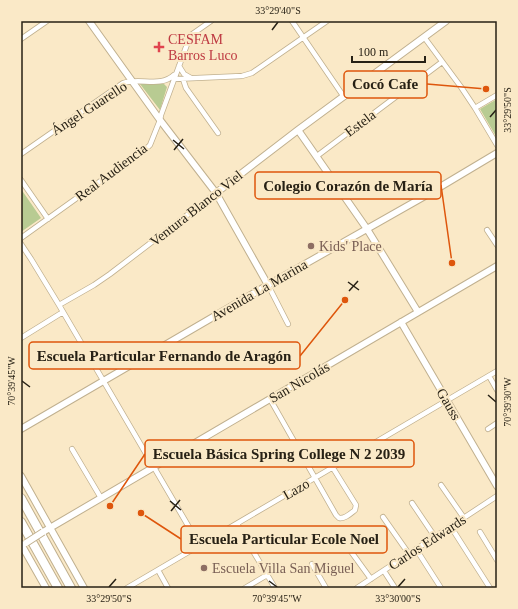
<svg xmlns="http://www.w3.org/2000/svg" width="518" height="609" font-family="'Times New Roman',serif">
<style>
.green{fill:#b8cb92}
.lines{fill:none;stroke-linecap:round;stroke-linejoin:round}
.street-casing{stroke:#c0b08f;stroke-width:6}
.secondary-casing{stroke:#c0b08f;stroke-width:8}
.highway-casing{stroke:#c0b08f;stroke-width:10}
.street{stroke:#fff;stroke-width:4.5}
.secondary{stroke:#fff;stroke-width:6}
.highway{stroke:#fff;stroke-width:8}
.secondary-bridge-casing{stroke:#c0b08f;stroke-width:8;stroke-linecap:butt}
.secondary-bridge{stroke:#fff;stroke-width:6}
.ticks{fill:none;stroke:#272115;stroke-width:1.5}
.health-dot{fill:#e0444e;stroke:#fae9c7;stroke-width:1.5}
.education-dot{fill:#8d6e63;stroke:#fae9c7;stroke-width:1.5}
.labels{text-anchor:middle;stroke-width:4;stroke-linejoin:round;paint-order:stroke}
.health-label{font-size:14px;fill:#be3a42;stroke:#fae9c7;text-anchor:start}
.street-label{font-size:14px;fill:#272115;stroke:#fae9c7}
.education-label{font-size:14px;fill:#785e54;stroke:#fae9c7;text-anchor:start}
.leader{fill:none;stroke:#de560c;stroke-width:1.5}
.callout-dot{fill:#de560c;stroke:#fae9c7;stroke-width:1.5}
.callout{fill:#fae9c7;stroke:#de560c;stroke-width:1.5}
.callout-label{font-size:15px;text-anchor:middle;font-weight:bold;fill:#272115}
.neatline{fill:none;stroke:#272115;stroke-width:1.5}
.ticks-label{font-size:10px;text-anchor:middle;fill:#272115}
</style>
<rect width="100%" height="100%" fill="#fae9c7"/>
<!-- green -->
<path class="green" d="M140,84H164L167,87L160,110Z
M497,99V138L480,109Z
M21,189L41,218L21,232Z"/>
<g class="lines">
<!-- street casing -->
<g class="street-casing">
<path id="street" d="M292,21L344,97
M424,37L461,87L475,108L497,145
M21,39L47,21
M179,66L184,74L191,78
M174,79L242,76L252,73L327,21
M183,79L186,88L218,133
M475,108L497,95
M21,154L123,83C140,77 160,88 174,75
M317,156L442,62
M21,180L48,219
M487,230L497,245
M21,238L148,147L150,145L160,120L161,115L189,39L191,35L211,21
M21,244L31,259L59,305L200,546
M268,285L288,324
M59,305L94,285L110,274L216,193
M21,338L63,312
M489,376L497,390
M270,399L336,515L339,518C345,519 350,514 355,510L356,505L333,468
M488,429L497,423
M72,449L101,498
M441,485L464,518
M412,503L435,537
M383,517L409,554
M237,524L275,588
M451,527L490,588
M480,532L497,560
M344,542L371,579
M416,549L441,588
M312,564L326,588
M158,570L168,588
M384,571L395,588
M127,588L497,371
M245,588L267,575
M357,588L497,496"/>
</g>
<!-- secondary casing -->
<g class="secondary-casing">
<path id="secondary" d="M89,21L160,120L216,193L268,285
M298,130L367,229L418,312
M216,193L298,130L446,21
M401,322L497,486
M21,429L268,285L425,196L497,153
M21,476L84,588
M43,532L497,266
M21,544L46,588"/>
</g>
<!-- highway casing -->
<g class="highway-casing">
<path id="highway" d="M21,498L71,588
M21,522L58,588"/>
</g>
<!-- street -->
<use href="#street" class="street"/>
<!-- secondary -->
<use href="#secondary" class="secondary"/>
<!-- highway -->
<use href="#highway" class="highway"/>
<!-- secondary-bridge casing -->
<g class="secondary-bridge-casing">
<path id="secondary-bridge" d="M26,543L43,532"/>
</g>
<!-- secondary-bridge -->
<use href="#secondary-bridge" class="secondary-bridge"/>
</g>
<!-- ticks -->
<path class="ticks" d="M272,30L278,22M490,117L496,110M173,140L184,149M174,150L183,139M348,282L359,290M349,291L358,281M22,381L30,387M488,395L496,402M170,501L181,510M171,511L180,500M269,581L277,587M109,587L116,579M398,587L405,579"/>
<!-- markers -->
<path class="health-dot" d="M157 41h4v4h4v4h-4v4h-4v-4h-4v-4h4z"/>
<g class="education-dot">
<circle cx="311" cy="246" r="4"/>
<circle cx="204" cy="568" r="4"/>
</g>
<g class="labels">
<!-- health labels -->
<g class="health-label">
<text x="168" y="44">CESFAM<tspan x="168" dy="16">Barros Luco</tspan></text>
</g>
<!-- street labels -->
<g class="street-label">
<text transform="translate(89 108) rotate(-33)" y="5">Ángel Guarello</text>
<text transform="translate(360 123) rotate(-37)" y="5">Estela</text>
<text transform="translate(111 172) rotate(-37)" y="5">Real Audiencia</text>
<text transform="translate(196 208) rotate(-38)" y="5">Ventura Blanco Viel</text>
<text transform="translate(259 290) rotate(-30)" y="5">Avenida La Marina</text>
<text transform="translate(299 382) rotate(-30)" y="5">San Nicolás</text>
<text transform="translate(449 404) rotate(60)" y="5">Gauss</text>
<text transform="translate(296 489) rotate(-30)" y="5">Lazo</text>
<text transform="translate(427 542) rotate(-33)" y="5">Carlos Edwards</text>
</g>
<!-- education labels -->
<g class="education-label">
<text x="319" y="251">Kids' Place</text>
<text x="212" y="573">Escuela Villa San Miguel</text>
</g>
</g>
<!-- callouts -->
<path class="leader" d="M486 89L427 84M452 263L441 185M345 300L300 356M110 506L145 454M141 513L181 539"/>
<g class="callout-dot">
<circle cx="486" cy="89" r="4"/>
<circle cx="452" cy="263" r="4"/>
<circle cx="345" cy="300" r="4"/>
<circle cx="110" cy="506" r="4"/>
<circle cx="141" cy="513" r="4"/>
</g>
<g class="callout">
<rect x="344" y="71" width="83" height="27" rx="4"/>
<rect x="255" y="172" width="186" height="27" rx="4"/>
<rect x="29" y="342" width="271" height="27" rx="4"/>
<rect x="145" y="440" width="269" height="27" rx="4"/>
<rect x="181" y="526" width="206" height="27" rx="4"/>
</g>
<g class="callout-label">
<text x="385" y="89">Cocó Cafe</text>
<text x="348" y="191">Colegio Corazón de María</text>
<text x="164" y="361">Escuela Particular Fernando de Aragón</text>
<text x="279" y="459">Escuela Básica Spring College N 2 2039</text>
<text x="284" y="544">Escuela Particular Ecole Noel</text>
</g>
<!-- border -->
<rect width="518" height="609" fill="none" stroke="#fae9c7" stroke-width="44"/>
<!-- scale -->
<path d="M352 56v6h73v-6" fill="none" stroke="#272115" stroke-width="2"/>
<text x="358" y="56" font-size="12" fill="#272115" stroke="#fae9c7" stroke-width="3" paint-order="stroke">100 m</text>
<rect x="22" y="22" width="474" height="565" class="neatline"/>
<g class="ticks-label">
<text x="278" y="14">33°29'40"S</text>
<text transform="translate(507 110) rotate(-90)" y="4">33°29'50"S</text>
<text transform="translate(11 381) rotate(-90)" y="4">70°39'45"W</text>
<text transform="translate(507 402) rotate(-90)" y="4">70°39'30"W</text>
<text x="109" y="602">33°29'50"S</text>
<text x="277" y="602">70°39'45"W</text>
<text x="398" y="602">33°30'00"S</text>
</g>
</svg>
